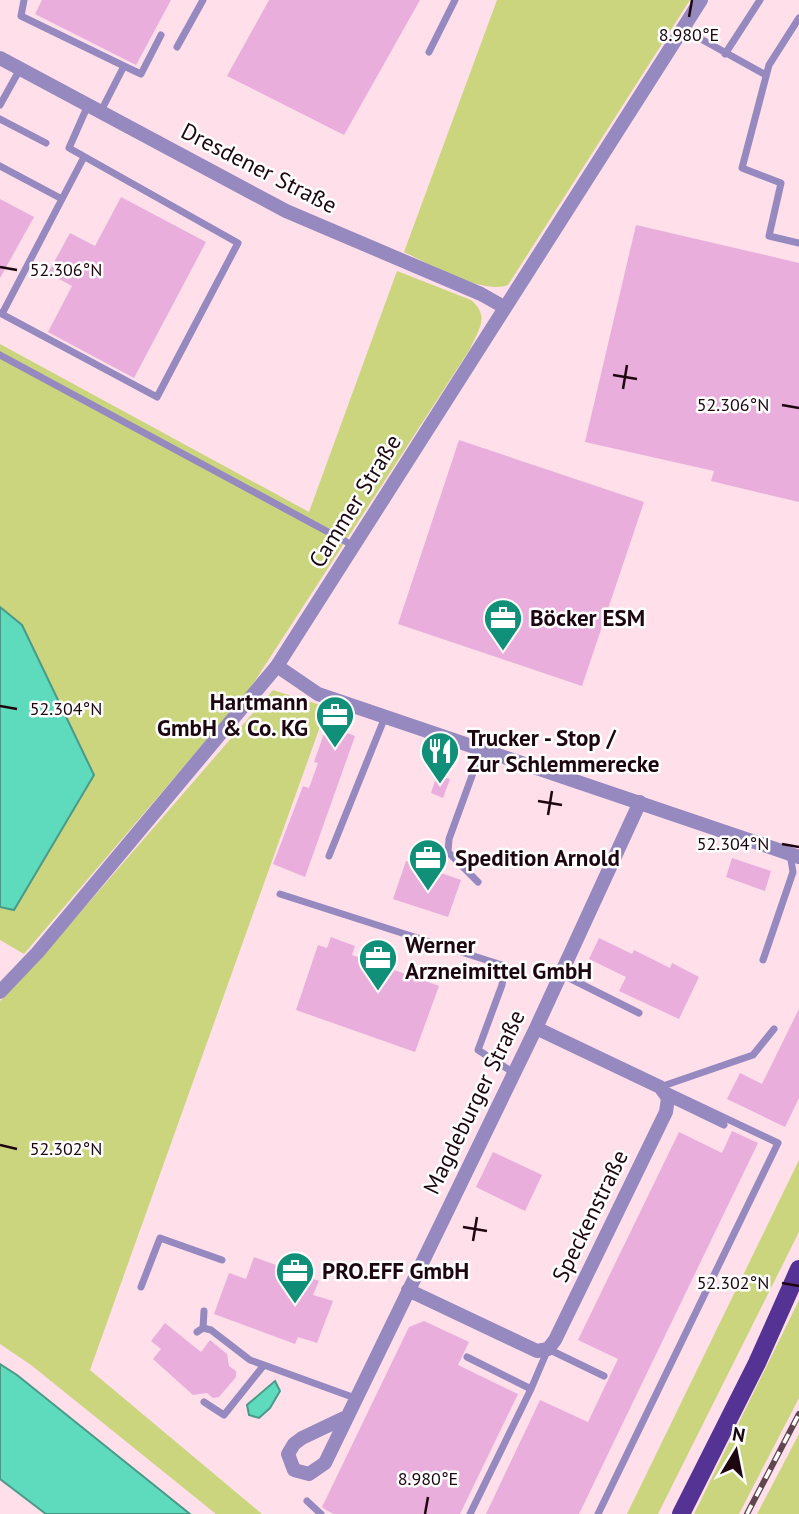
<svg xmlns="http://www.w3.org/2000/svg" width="799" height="1514" font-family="'PT Sans',sans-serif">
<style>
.green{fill:#cbd57e}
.water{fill:#5edabc;stroke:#4b9a88;stroke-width:2}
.building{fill:#e9aedc}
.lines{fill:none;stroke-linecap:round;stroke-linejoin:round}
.lane{stroke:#9589bf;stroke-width:7}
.street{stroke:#9589bf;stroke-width:14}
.primary{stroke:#543395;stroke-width:18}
.rail-casing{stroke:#604650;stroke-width:6}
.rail{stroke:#fff;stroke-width:3.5;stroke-dasharray:10;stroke-linecap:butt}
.ticks{fill:none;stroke:#1e0610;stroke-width:2.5}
.labels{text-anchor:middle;stroke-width:5;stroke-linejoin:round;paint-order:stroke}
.street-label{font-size:23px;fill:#1e0610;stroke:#fff}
.poi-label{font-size:23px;font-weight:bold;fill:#1e0610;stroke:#fff;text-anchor:start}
.ticks-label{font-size:18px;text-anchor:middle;fill:#1e0610;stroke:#fff;stroke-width:5;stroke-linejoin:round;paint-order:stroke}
</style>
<rect width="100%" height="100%" fill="#fedfea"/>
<!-- green -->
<path class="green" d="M497,0H690L508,285C482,295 430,264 404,252Z
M397,271L471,300C490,316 479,329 470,349L249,690L24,954L0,940V907L14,910L23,625L0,607V344L309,512Z
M273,690L327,707L90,1370L262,1514H216L31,1365L0,1344V1001L32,968Z
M799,1160V1232L658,1514H627Z
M799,1300V1398L739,1514H694Z
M799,1434V1514H757Z"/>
<!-- water -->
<path class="water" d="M0,607L22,625L94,775L14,910L0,907Z
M0,1364L17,1375L190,1514H46L0,1479Z
M275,1381L280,1391L270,1408L259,1418L249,1415L247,1405Z"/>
<!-- building -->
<path class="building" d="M42,0H171L136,65L35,14Z
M269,0H420L344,135L227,76Z
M121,197L206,242L134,378L48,332L72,286L48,273L70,233L95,246Z
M0,199L34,217L0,278Z
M636,225L799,263V502L711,481L714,471L585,442Z
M459,440L644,502L582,686L398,624Z
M327,725L355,736L305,877L273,864L303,786L309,788L318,763L314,762Z
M437,775L450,779L443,798L431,793Z
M732,858L771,871L765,891L726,877Z
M406,861L461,880L448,917L393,899Z
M331,937L355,946L352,955L439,986L415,1052L296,1010L318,945L327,948Z
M599,938L632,954L634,950L670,968L672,963L699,977L679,1019L619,991L626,977L589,959Z
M799,1009V1098L785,1127L727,1099L740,1073L762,1084Z
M732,1131L758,1143L579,1514H486L540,1400L588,1422L618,1359L578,1340L679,1132L722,1153Z
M493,1152L542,1175L525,1211L476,1187Z
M254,1257L319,1281L313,1295L333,1301L317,1343L298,1337L295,1344L214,1314L229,1273L246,1279Z
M424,1321L469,1342L458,1365L518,1394L460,1514H334L326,1510L322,1507L409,1327Z
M165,1323L201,1352L210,1340L227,1354L229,1366L236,1371V1377L219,1397L213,1398L207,1393L193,1395L153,1359L161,1349L151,1341Z"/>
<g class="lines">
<!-- lane -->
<path class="lane" d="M24,0L21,16L124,66L101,111
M799,18L769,65L742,168L781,183L769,236L799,243
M683,29L766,75
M177,47L203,0
M429,52L455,0
M725,54L760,0
M124,66L141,74L161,35
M0,105L20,69
M0,119L46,143
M0,166L62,199L2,314
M62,199L84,157
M0,313L157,397L238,243L69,148L88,105
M0,355L354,546
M329,856L385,717
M478,882L448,852L449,839L481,751
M280,894L505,966L502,985L478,1050L514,1073
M763,960L793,872L790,854
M561,974L639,1013
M660,1087L753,1055L774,1029
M668,1098L724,1125
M141,1287L160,1238L222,1260
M203,1328L204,1311
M197,1332L203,1328L211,1330L250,1360L264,1365
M467,1357L531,1389L470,1514
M531,1389L548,1349L604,1376
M204,1402L224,1415L264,1365L355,1398
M307,1501L321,1514
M598,1514L778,1143L668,1091"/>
<!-- street -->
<path class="street" d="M0,58L286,211L481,294L504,307
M277,666L318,694L799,857
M0,992L38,952L277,666L701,0
M408,1290L537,1351L548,1349L555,1340L666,1112L668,1098L660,1087L536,1028
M344,1418L302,1438L294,1444L288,1454L294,1470L309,1474L325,1463L536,1028L640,802"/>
<!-- primary -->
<path class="primary" d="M681,1514L757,1363L799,1269"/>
<!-- rail casing -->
<g class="rail-casing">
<path id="rail" d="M747,1514L799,1414"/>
</g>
<!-- rail -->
<use href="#rail" class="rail"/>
</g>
<!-- ticks -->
<path class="ticks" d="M689,17L692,0M0,267L17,270M613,375L637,379M623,389L627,365M782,405L799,408M0,706L17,709M538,801L562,805M548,815L552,791M782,844L799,847M0,1145L17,1149M463,1227L487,1231M473,1241L477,1217M782,1283L799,1286M425,1514L428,1497"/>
<!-- icons -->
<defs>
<g id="office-pin" transform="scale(2.0125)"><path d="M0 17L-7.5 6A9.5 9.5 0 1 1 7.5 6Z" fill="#109078" stroke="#fff"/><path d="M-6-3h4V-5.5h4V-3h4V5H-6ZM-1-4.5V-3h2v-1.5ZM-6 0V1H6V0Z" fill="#fff"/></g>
<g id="restaurant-pin" transform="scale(2.0125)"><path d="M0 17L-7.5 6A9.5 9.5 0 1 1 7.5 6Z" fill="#109078" stroke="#fff"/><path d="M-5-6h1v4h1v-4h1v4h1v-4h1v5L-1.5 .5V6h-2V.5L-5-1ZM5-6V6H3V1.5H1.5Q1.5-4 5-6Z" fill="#fff"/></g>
</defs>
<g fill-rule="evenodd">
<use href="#office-pin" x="503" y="618"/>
<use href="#office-pin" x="335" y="715"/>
<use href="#restaurant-pin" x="440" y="751"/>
<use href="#office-pin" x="428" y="858"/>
<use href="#office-pin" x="378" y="958"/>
<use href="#office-pin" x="295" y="1271"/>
</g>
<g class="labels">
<!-- street labels -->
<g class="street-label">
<text transform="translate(259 168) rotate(27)" y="8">Dresdener Straße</text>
<text transform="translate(355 501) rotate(-58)" y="8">Cammer Straße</text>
<text transform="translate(474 1102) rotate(-64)" y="8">Magdeburger Straße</text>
<text transform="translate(590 1216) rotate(-64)" y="8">Speckenstraße</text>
</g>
<!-- poi labels -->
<g class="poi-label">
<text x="530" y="626">Böcker ESM</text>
<text x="308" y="710" text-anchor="end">Hartmann<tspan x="308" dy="26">GmbH &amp; Co. KG</tspan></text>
<text x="467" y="746">Trucker - Stop /<tspan x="467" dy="26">Zur Schlemmerecke</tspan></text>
<text x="455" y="866">Spedition Arnold</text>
<text x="405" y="953">Werner<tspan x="405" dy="26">Arzneimittel GmbH</tspan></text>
<text x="322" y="1279">PRO.EFF GmbH</text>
</g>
</g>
<g class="ticks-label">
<text x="689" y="41">8.980°E</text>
<text x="66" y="276">52.306°N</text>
<text x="733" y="411">52.306°N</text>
<text x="66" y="715">52.304°N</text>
<text x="733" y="850">52.304°N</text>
<text x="66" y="1155">52.302°N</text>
<text x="733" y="1289">52.302°N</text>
<text x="428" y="1485">8.980°E</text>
</g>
<!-- north arrow -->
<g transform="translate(736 1451) rotate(10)" stroke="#ffffff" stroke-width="5" paint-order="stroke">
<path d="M0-5L12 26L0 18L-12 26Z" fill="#1e0610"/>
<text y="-10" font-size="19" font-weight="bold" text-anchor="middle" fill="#1e0610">N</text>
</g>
</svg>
